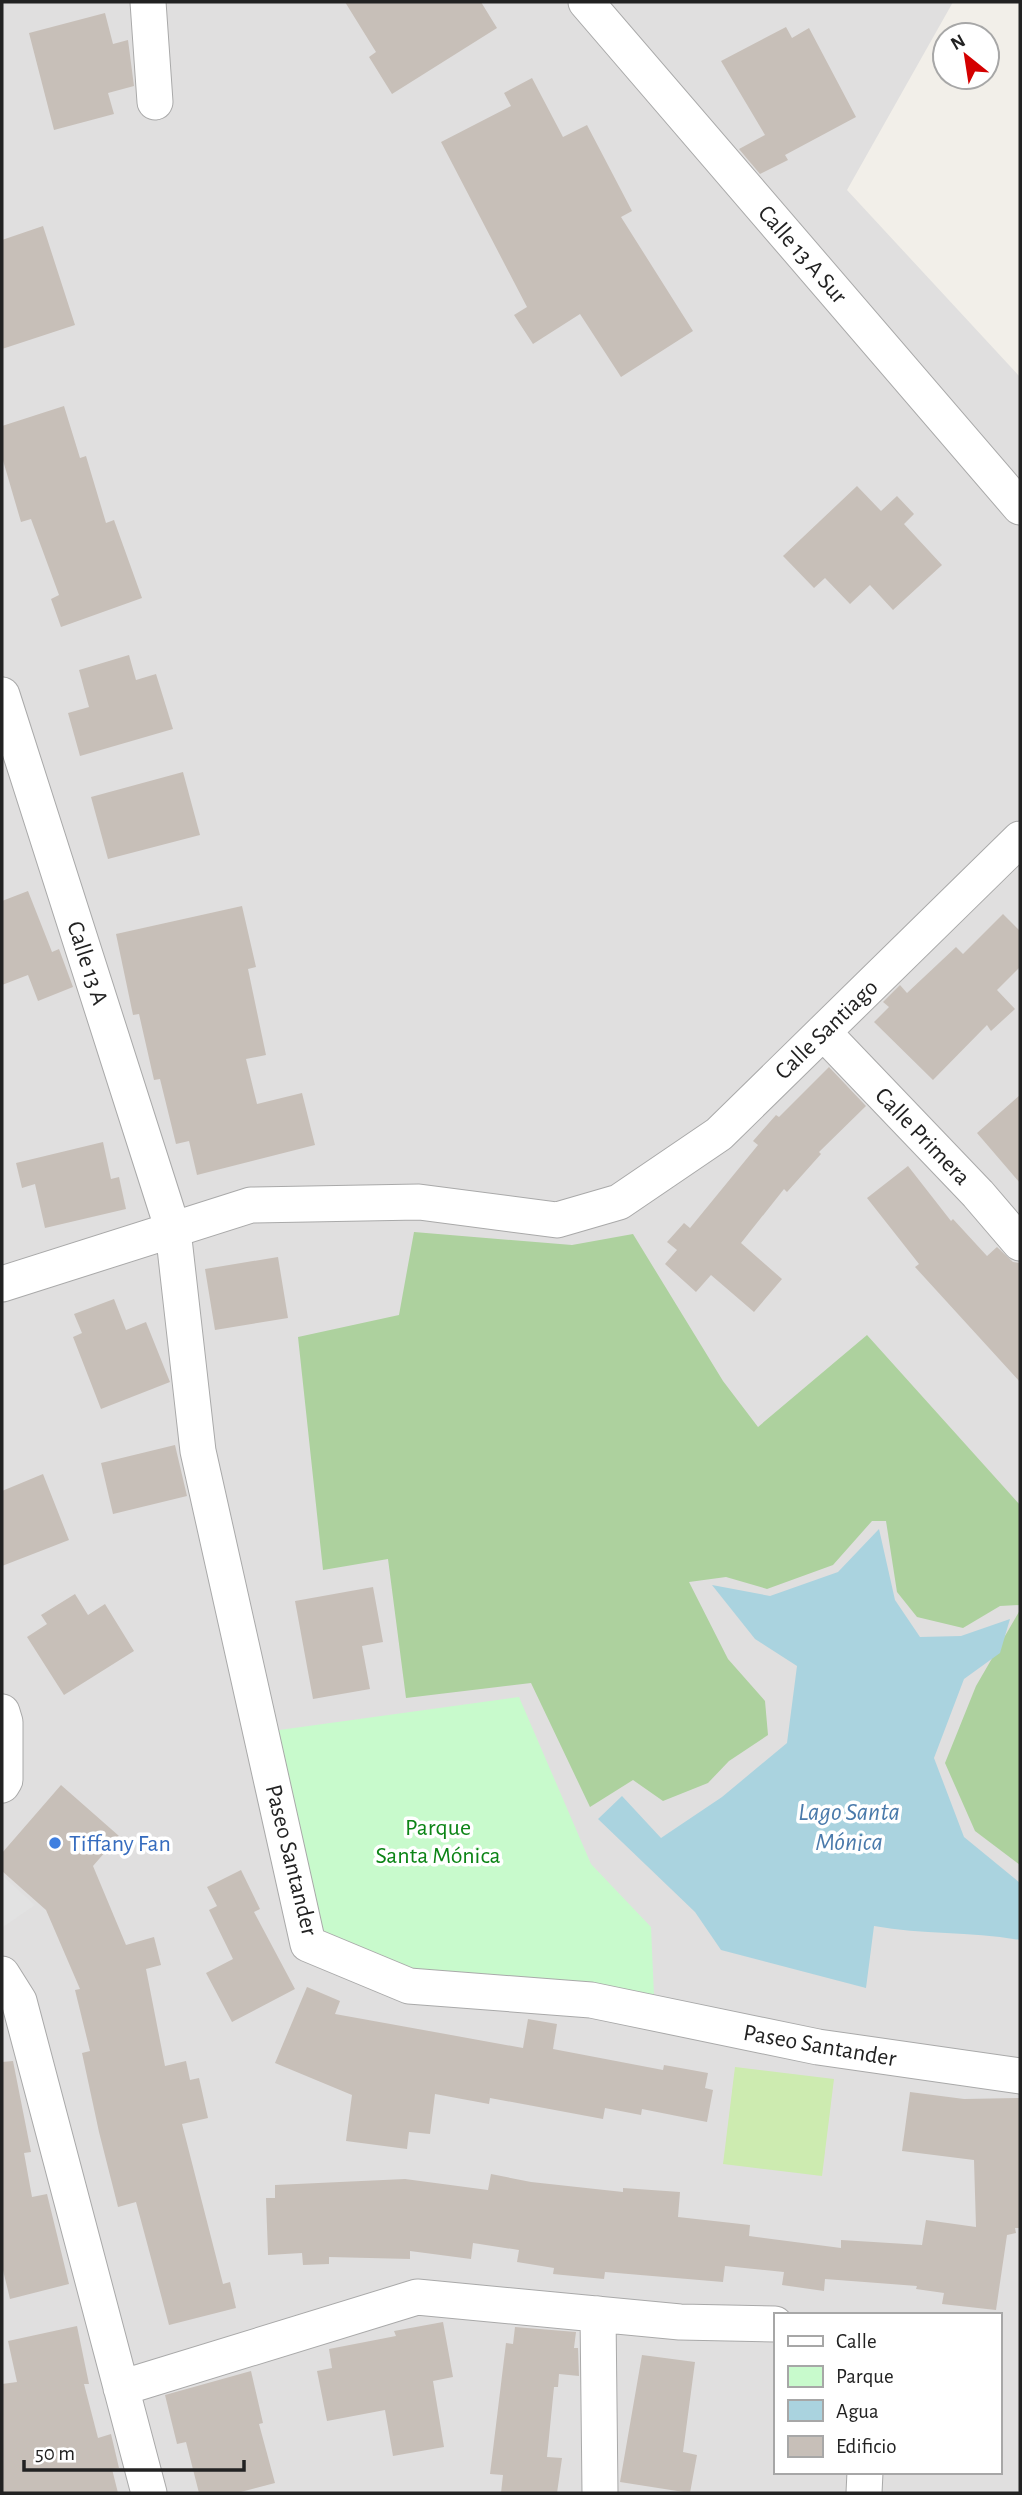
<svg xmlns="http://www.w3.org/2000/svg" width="1022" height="2495" font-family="'Alegreya Sans',sans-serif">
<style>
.residential{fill:#e0dfdf;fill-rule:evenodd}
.grass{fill:#cdebb0}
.forest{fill:#add19e}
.park{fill:#c8facc}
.parking{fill:#e2e2e2}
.water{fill:#aad3df}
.building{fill:#c7bfb8}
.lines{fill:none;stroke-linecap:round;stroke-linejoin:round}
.minor-casing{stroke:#a9a9a9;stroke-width:37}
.minor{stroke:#fff;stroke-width:35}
.shop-dot{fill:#3f7fe0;stroke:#fff;stroke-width:2.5}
.labels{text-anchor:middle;stroke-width:7;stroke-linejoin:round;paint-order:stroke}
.street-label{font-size:24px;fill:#222;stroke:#fff}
.park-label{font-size:24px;fill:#0c8416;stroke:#fff}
.shop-label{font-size:24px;fill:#366cbe;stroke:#fff;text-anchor:start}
.water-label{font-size:26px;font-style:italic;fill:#4a7aab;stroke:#fff}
</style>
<rect width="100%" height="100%" fill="#f2efe9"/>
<!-- residential -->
<path class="residential" d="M2,2H953L847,190L1020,377V2493H2ZM775,2315H999V2472H775Z"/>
<!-- grass -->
<path class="grass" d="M735,2067L834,2079L822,2176L723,2164Z"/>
<!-- forest -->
<path class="forest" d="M414,1232L572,1245L633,1234L723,1381L758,1427L867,1335L1020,1505V1605L1000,1606L963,1628L917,1617L897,1592L886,1521H872L833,1565L767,1589L726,1577L689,1582L728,1659L765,1701L768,1735L729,1761L708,1783L663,1801L633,1780L590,1807L531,1683L406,1698L388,1559L323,1570L298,1337L399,1315Z
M1020,1610V1865L975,1831L945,1763L976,1686Z"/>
<!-- park -->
<path class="park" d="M519,1697L591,1864L651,1927L654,1996L417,1975L317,1930L272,1731Z"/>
<!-- parking -->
<path class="parking" d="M2,1875L35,1905L3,1927L2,1925Z"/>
<!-- water -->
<path class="water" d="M879,1529L895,1600L920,1637L961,1636L1010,1619L1000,1653L964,1679L934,1758L964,1837L1020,1883V1940C971,1931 923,1935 874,1926L866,1988L721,1950L695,1912L598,1819L622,1796L661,1838L722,1797L787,1743L797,1666L755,1639L712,1585L770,1596L838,1572Z"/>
<!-- building -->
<path class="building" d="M345,2H481L497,28L392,94L369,57L376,52Z
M105,13L113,44L128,40L134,86L108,93L114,114L54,130L29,33Z
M786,27L792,38L809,28L856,117L785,155L788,160L760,174L739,149L765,135L721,61Z
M532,78L563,137L587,125L632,211L621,217L693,331L621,377L580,314L533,344L514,315L527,307L441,142L511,106L504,93Z
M43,226L75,325L2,349V240Z
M64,406L80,458L86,456L106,523L114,520L142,598L61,627L51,599L59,595L31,519L21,522L2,457V426Z
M857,486L881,511L897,496L914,514L904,524L942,565L893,610L870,585L850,604L825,578L814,588L783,556Z
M129,655L136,680L156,674L173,729L80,756L68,713L89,707L79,670Z
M183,772L200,835L108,859L91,797Z
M28,891L52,952L59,949L73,987L38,1001L28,975L2,985V901Z
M242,906L256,967L248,969L266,1055L246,1059L257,1104L302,1093L315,1145L197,1175L189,1141L176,1144L160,1079L154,1080L139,1014L133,1015L116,934Z
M1003,914L1020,931V967L997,990L1015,1009L991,1031L987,1025L933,1080L874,1022L889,1007L883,1002L900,985L907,993L956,947L963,954Z
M829,1067L866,1106L819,1152L821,1154L787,1192L784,1189L741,1243L782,1279L754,1312L711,1275L696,1292L665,1264L677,1250L667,1242L684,1223L690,1228L758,1145L753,1141L776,1115L779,1117Z
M1020,1095V1183L977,1133Z
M103,1142L111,1179L119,1177L126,1209L45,1228L35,1184L22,1188L16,1163Z
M908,1166L951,1221L953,1219L987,1256L997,1247L1013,1262L1020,1263V1382L915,1267L919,1264L867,1198Z
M278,1257L288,1318L215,1330L205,1269Z
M114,1299L126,1330L146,1322L170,1382L101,1409L73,1337L82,1333L74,1314Z
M175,1445L187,1496L113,1514L101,1463Z
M43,1474L69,1540L2,1566V1491Z
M373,1587L383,1642L362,1646L370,1689L313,1699L295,1601Z
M75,1594L88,1615L105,1604L134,1651L64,1695L27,1637L47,1624L41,1615Z
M61,1785L119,1836L93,1866L126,1945L154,1937L161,1965L146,1969L165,2066L186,2061L190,2080L199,2078L208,2118L182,2124L223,2284L230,2282L236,2308L169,2325L136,2202L118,2207L99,2132L82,2053L90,2051L75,1990L80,1989L46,1910L2,1871V1853Z
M241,1870L260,1909L254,1912L295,1989L232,2022L206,1973L233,1959L209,1910L217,1906L207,1887Z
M307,1987L340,2001L335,2014L523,2048L528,2019L557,2024L553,2049L663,2070L664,2065L708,2073L705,2088L713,2090L707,2122L642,2109L641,2115L605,2108L603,2119L490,2098L489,2104L435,2094L430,2134L409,2132L407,2149L346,2141L352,2095L275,2063Z
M13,2061L31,2152L24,2153L32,2197L47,2194L69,2284L10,2299L2,2266V2062Z
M910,2092L964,2099L1020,2098V2228H1015L1016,2233L1007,2235L996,2310L942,2304L944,2293L916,2289L917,2286L825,2279L824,2291L782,2285L784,2272L725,2266L723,2282L605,2272L604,2279L553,2274L554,2268L517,2262L519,2250L473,2243L471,2259L410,2251V2259L329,2257V2264L303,2265L302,2253L268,2255L266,2198H275V2185L405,2179L488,2190L491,2174L531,2182L623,2192V2188L680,2192L678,2217L750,2225L749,2236L841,2248V2240L922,2245L926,2220L976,2227L974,2160L902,2151Z
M443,2322L453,2377L433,2381L444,2447L393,2456L385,2410L327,2421L317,2371L332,2368L329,2349L396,2336L394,2331Z
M77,2326L89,2384H84L98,2438L111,2434L119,2468L112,2469L118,2493H2V2384L17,2382L8,2341Z
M515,2327L576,2332L574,2348H578L579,2376L559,2374L558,2387H554L547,2457L562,2458L557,2493H501L503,2475L490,2474L506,2343L513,2344Z
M642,2355L695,2362L683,2452L697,2455L690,2493L620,2482Z
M251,2371L263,2423L259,2424L275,2483L237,2493H199L186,2442L177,2444L165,2395Z"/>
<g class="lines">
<!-- minor casing -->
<g class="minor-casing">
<path id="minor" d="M148,2L155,102
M586,2L1020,507
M2,695L173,1230L198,1451L308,1944L409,1986L591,2000L818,2047L1020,2076
M823,1032L978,1194L1020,1243
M2,1284L251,1205L419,1202L557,1220L619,1202L719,1134L1020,839
M2,1712L5,1722V1780L2,1785
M2,1974L19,2001L149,2493
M598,2314L600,2493
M121,2388L417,2297L680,2322L775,2324
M864,2493L865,2472"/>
</g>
<!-- minor -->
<use href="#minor" class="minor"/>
</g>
<!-- markers -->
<circle class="shop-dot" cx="55" cy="1843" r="7"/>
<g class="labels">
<!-- street labels -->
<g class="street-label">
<text transform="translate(803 254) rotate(49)" y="8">Calle 13 A Sur</text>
<text transform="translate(88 963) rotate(72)" y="8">Calle 13 A</text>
<text transform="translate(826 1029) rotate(-44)" y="8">Calle Santiago</text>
<text transform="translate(923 1136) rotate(46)" y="8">Calle Primera</text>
<text transform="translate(292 1860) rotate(76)" y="8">Paseo Santander</text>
<text transform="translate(820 2045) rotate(10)" y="8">Paseo Santander</text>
</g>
<!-- park labels -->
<g class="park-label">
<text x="438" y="1835">Parque<tspan x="438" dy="28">Santa Mónica</tspan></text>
</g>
<!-- shop labels -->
<g class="shop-label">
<text x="69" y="1851">Tiffany Fan</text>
</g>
<!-- water labels -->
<g class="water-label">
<text x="849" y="1820">Lago Santa<tspan x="849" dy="30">Mónica</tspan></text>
</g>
</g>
<!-- border -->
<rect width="1022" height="2495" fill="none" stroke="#222222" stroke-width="7"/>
<!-- legend -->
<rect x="774" y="2313" width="228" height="161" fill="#ffffff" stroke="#a7a7a7" stroke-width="2"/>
<rect x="788" y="2336" width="35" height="10" fill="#ffffff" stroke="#a7a7a7" stroke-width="2"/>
<text x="836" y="2348" font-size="21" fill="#222222">Calle</text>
<rect x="788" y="2366" width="35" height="21" fill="#c8facc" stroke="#a7a7a7" stroke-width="2"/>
<text x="836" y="2383" font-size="21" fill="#222222">Parque</text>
<rect x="788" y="2400" width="35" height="21" fill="#aad3df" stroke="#a7a7a7" stroke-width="2"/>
<text x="836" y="2418" font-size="21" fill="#222222">Agua</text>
<rect x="788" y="2436" width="35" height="21" fill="#c7bfb8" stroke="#a7a7a7" stroke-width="2"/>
<text x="836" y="2453" font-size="21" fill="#222222">Edificio</text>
<!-- north arrow -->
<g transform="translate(966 56) rotate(330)"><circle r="33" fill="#ffffff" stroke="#a7a7a7" stroke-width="2"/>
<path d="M0-5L12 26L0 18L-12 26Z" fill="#d40000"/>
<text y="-10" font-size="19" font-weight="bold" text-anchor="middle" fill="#222222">N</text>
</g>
<!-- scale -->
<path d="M24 2460v10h220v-10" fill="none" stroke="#222222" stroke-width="3.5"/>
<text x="35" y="2460" font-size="21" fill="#222222" stroke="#ffffff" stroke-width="5" paint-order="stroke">50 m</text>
</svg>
